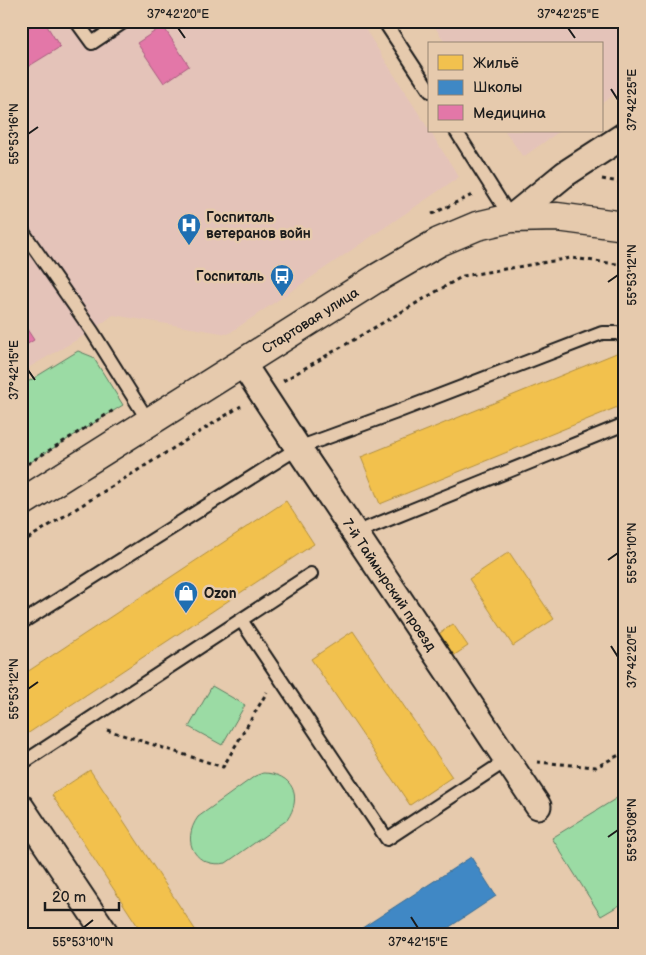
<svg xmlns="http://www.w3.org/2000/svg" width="646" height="955" font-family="'Balsamiq Sans',sans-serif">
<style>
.built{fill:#e4c3b9}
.green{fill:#9bdba4;stroke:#5c7c60}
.homes{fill:#f2c14e;stroke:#b2903f}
.schools{fill:#3f88c5;stroke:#346892}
.health{fill:#e377a8;stroke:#a75c7e}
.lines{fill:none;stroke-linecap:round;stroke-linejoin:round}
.service-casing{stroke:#1c1c1c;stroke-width:16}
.minor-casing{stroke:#1c1c1c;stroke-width:29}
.tertiary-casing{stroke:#1c1c1c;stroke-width:31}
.path{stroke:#1c1c1c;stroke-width:3;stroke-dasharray:4 4;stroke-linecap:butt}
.service{stroke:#e6caad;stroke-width:12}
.minor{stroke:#e6caad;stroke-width:25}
.tertiary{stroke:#e6caad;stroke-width:28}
.ticks{fill:none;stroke:#1c1c1c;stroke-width:2}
.labels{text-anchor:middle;stroke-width:5;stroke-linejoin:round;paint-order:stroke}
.poi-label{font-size:14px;font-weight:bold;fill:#1c1c1c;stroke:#e6caad;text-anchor:start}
.street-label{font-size:14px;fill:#1c1c1c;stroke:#e6caad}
.neatline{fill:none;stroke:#1c1c1c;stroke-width:2}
.ticks-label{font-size:12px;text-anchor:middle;fill:#1c1c1c}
</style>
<rect width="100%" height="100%" fill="#e6caad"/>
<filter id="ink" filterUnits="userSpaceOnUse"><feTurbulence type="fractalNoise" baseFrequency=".02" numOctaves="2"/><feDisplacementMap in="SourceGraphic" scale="10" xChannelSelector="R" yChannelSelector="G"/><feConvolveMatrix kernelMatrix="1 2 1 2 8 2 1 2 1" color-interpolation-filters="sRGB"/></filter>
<g filter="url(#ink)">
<!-- built -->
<path class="built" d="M21,21H360L459,177L228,334L113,315L92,331L21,372Z
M431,21H625V87L602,103V44H446Z
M505,131H560L523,157Z"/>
<!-- green -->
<path class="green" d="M78,351L93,357L123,405L21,468V386Z
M212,686L245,705L222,745L189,727Z
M263,773C293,773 303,797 287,820L226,863C196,869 180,842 198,817L255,776Z
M625,793V902L601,916L552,838Z"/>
<!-- homes -->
<path class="homes" d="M619,352L625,366V404L380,504L361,457Z
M286,501L314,544L21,738V676Z
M509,552L554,619L513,646L469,579Z
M453,624L468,646L447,660L433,638Z
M353,631L452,777L410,805L311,659Z
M90,770L106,794L198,934H143L52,795Z"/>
<!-- schools -->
<path class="schools" d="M471,857L496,896L439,934H353Z"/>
<!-- health -->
<path class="health" d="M39,21H44L60,47L21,71V32Z
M163,26L189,66L164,83L137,43Z
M21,320L34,340L21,348Z
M21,359L29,371L21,375Z"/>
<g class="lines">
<!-- service casing -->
<g class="service-casing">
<path id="service" d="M76,21L92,43L125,21
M384,21L430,91
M456,131L511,218
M21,229L92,331L149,422
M355,533L625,424
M241,620L387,839L507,760
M21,623L298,448L394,413L602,333H617L625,337
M21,764L311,574"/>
</g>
<!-- minor casing -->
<g class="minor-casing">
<g id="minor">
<path d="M511,218L565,174L625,135"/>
<path id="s1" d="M243,364L298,448L538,806"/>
<path d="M21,807L106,934"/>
</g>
</g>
<!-- tertiary casing -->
<g class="tertiary-casing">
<g id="tertiary">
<path id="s2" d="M21,503L377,278L439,242L477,226L511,218L557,217L625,226"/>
</g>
</g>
<!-- path -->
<path class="path" d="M602,179L625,183
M432,214L474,194
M283,381L463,276L571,258L625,265
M21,468L114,410
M21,543L241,406
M107,730L223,767L267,692
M537,762L596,767L625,752"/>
<!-- service -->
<use href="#service" class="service"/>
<!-- minor -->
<use href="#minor" class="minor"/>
<!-- tertiary -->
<use href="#tertiary" class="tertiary"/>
</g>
</g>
<!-- ticks -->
<path class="ticks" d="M178,28L185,38M568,28L575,38M611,89L618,100M28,134L38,127M608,282L618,275M28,370L35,380M608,560L618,553M611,646L618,657M28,689L38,682M608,837L618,830M411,917L418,928M83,928L93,920"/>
<!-- icons -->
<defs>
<g id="hospital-pin" transform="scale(1.25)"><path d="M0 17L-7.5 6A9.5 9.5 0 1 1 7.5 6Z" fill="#1f6fb2" stroke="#e6caad"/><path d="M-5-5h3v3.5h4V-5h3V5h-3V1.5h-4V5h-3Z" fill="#fff"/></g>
<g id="bus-pin" transform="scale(1.25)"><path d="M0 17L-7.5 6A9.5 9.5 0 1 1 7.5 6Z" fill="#1f6fb2" stroke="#e6caad"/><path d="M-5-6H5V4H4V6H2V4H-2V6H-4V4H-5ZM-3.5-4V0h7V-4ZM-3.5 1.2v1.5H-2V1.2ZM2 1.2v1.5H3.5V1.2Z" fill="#fff"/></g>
<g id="shop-pin" transform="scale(1.25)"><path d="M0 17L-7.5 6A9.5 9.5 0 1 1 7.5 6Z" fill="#1f6fb2" stroke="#e6caad"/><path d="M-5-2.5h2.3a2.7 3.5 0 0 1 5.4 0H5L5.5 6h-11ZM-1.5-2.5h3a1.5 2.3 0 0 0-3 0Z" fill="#fff"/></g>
</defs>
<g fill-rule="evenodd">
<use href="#hospital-pin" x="189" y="225"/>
<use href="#bus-pin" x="282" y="276"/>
<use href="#shop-pin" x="186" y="593"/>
</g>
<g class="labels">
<!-- poi labels -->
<g class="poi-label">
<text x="206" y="222">Госпиталь<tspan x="206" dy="16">ветеранов войн</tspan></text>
<text x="264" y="281" text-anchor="end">Госпиталь</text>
<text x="204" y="598">Ozon</text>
</g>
<!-- street labels -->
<g class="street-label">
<text dy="5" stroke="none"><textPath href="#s2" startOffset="342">Стартовая улица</textPath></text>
<text dy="5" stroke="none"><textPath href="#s1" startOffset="265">7-й Таймырский проезд</textPath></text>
</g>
</g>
<!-- margin -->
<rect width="646" height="955" fill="none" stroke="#e6caad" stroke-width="55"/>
<!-- legend -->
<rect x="428" y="42" width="175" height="90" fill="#e6caad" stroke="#958473"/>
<rect x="438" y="55" width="25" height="15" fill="#f2c14e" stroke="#958473"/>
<text x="473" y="68" font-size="15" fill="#1c1c1c">Жильё</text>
<rect x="438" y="80" width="25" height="15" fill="#3f88c5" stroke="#958473"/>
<text x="473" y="92" font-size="15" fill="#1c1c1c">Школы</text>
<rect x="438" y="105" width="25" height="15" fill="#e377a8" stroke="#958473"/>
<text x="473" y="118" font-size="15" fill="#1c1c1c">Медицина</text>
<!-- scale -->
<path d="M45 902v8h74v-8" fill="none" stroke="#1c1c1c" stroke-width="2.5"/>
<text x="52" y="902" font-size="15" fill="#1c1c1c" stroke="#e6caad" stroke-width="4" paint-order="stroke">20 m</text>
<rect x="28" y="28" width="590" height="900" class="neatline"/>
<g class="ticks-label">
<text x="178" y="18">37°42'20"E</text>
<text x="568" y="18">37°42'25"E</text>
<text transform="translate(632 100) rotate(-90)" y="4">37°42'25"E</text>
<text transform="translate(14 134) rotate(-90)" y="4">55°53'16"N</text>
<text transform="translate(632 275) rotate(-90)" y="4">55°53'12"N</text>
<text transform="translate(14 370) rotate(-90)" y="4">37°42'15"E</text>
<text transform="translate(632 553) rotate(-90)" y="4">55°53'10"N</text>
<text transform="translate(632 657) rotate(-90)" y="4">37°42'20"E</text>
<text transform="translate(14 689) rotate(-90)" y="4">55°53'12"N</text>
<text transform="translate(632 830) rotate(-90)" y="4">55°53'08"N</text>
<text x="83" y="946">55°53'10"N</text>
<text x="418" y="946">37°42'15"E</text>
</g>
</svg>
